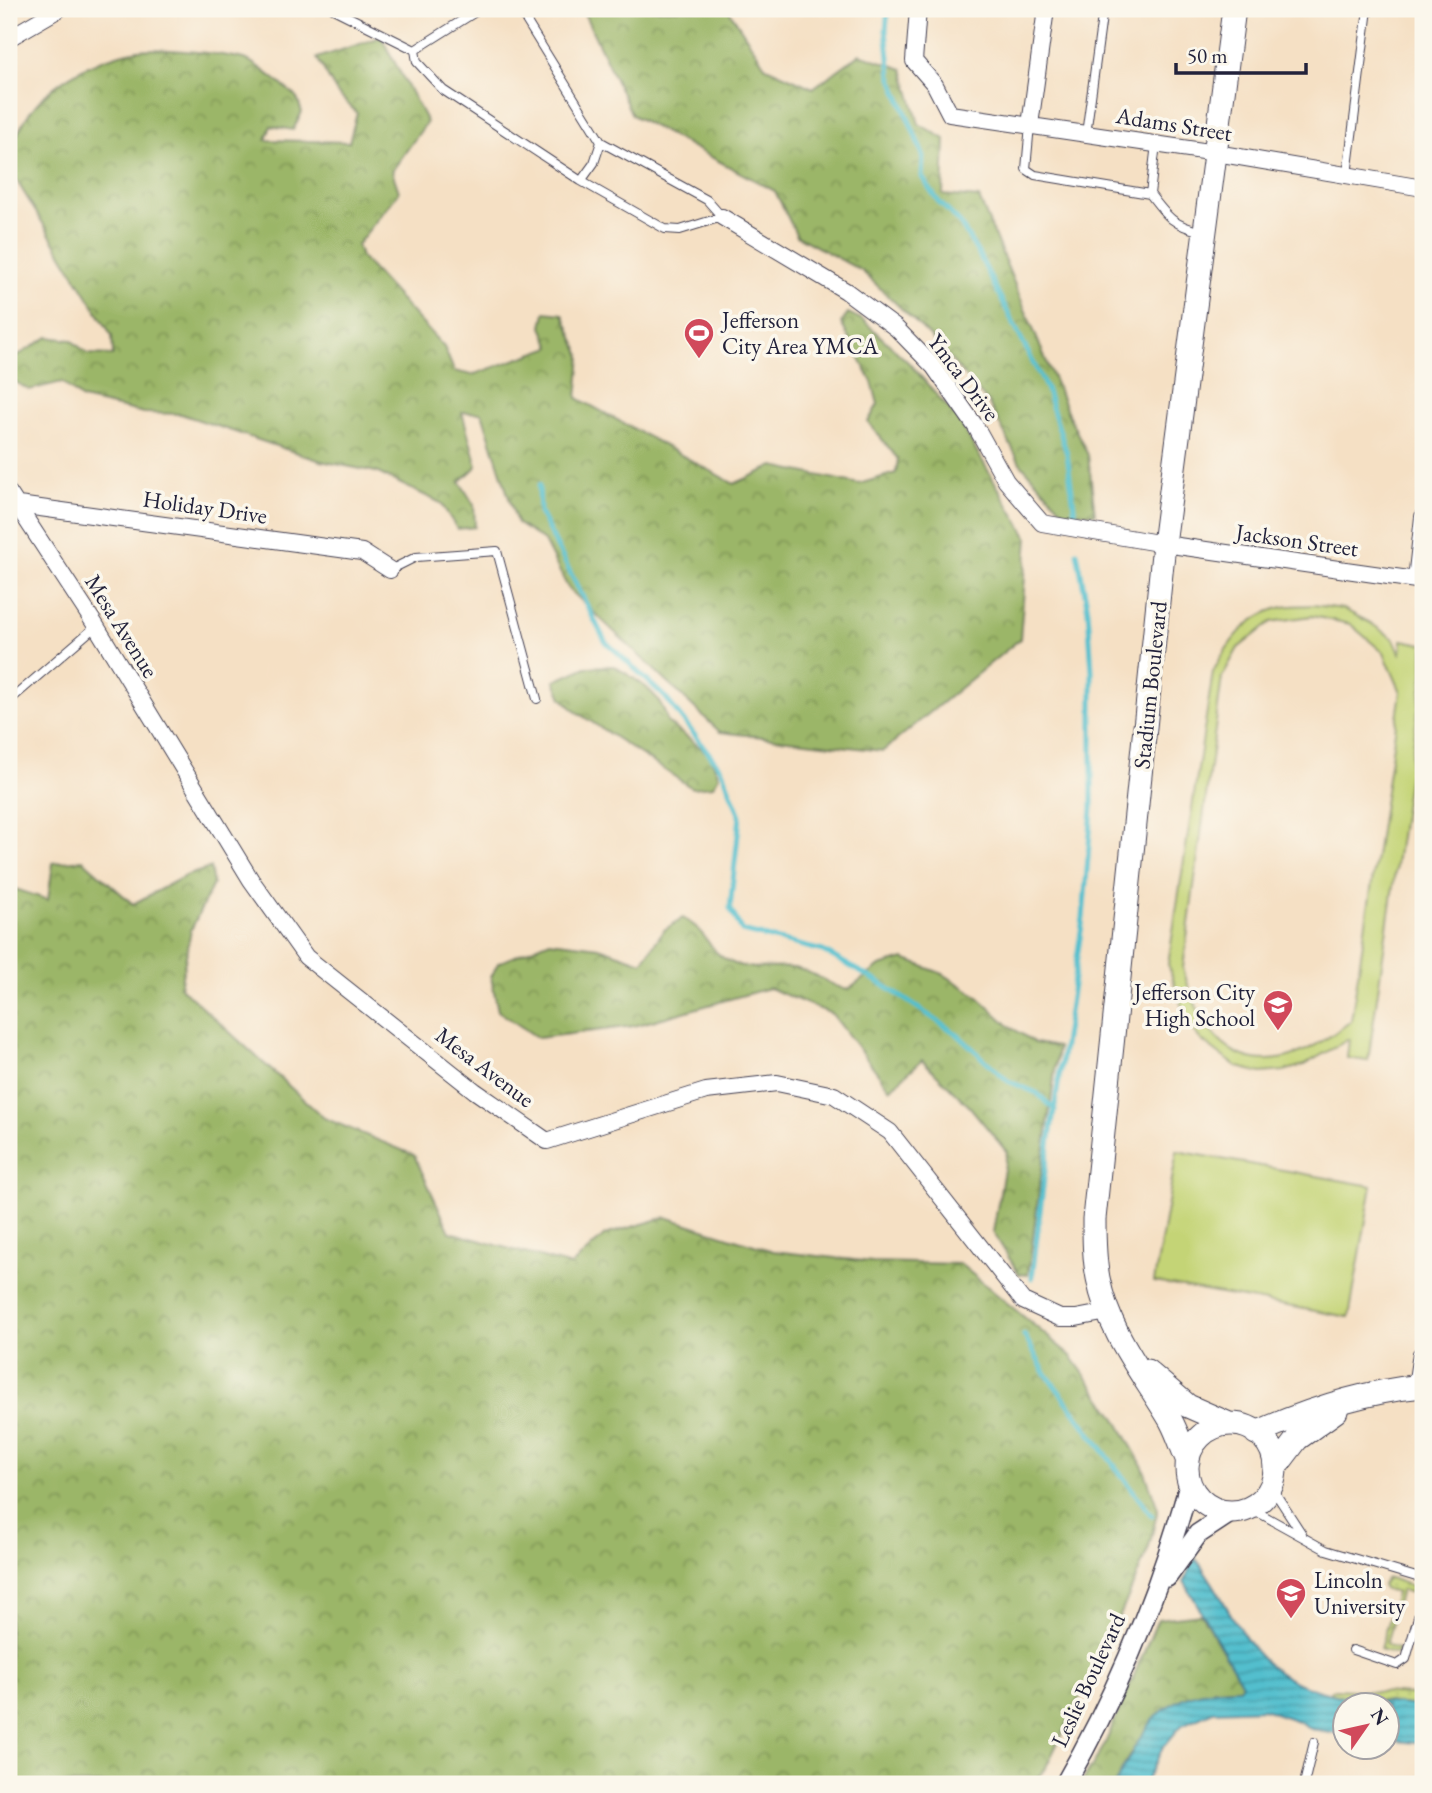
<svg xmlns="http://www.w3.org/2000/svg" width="1432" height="1793" font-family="'EB Garamond',serif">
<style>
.grass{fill:url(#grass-dots);stroke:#737b58;stroke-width:2}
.forest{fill:url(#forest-crowns);stroke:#5e6c51;stroke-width:2}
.garden{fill:#c4d476;stroke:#737b58;stroke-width:2;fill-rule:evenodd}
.water{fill:url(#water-rules);stroke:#3a7084;stroke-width:2}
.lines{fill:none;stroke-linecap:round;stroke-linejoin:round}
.stream{stroke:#53bfce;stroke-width:5}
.service-casing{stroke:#423e50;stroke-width:10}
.minor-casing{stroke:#423e50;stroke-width:18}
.tertiary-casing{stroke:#423e50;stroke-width:22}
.secondary-casing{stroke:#423e50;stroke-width:25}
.service{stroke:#fff;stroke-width:8}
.minor{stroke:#fff;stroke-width:16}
.tertiary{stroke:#fff;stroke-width:19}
.secondary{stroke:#fff;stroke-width:23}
.labels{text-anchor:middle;stroke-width:7;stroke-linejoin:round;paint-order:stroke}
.street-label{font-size:23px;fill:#22223b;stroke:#fbf7ec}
.poi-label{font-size:23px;fill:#22223b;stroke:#fbf7ec;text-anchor:start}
</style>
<defs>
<pattern id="grass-dots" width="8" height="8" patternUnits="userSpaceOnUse" patternTransform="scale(1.75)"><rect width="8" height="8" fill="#c4d476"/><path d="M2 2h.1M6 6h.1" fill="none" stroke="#a8b667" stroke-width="1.8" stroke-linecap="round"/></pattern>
<pattern id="forest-crowns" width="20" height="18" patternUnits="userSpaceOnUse" patternTransform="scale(1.75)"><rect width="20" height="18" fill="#9bb667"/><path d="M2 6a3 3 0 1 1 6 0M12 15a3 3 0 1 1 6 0" fill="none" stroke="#7e9456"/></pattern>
<pattern id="water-rules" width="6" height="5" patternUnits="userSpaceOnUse" patternTransform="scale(1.75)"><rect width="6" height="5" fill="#53bfce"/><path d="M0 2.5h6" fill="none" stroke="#449ba8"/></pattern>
</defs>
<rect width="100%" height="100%" fill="#fbf7ec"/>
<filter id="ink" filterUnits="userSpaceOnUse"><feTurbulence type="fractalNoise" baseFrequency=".0143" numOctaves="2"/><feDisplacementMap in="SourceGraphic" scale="14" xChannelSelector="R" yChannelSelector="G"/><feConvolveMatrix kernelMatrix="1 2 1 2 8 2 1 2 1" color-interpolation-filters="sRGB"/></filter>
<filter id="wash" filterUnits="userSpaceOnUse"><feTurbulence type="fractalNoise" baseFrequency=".00686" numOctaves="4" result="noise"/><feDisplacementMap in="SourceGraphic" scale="28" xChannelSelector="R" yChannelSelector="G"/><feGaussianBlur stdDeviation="1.57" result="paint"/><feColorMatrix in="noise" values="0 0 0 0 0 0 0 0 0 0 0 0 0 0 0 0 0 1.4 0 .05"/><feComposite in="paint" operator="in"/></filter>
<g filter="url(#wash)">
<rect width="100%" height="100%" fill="#f5e0c4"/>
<!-- grass -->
<path class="grass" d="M1390,1578L1417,1588L1413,1593L1401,1590L1386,1644L1399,1650L1396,1654L1380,1649L1396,1593L1383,1588L1382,1585L1386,1579Z
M1336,1689L1423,1695V1707L1331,1694V1690Z"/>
<!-- forest -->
<path class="forest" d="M582,9H728L766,67L813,88L860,54L903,69L919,124L945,139L943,195L979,198L1069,416L1088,455L1095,514L1063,511L1020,463L988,402L928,334L862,271L797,236L775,191L632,115Z
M381,37L427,122L392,171L399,192L357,245L361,257L444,347L454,371L472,375L551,347L542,327L545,312L563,314L581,356L577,398L734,484L774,466L859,484L896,473L898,459L868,422L878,404L872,382L841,323L848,313L863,320L910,364L957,418L1028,538L1020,639L883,751L720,732L568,588L544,541L517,523L482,413L462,412L477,466L460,482L474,505L475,527L457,529L441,503L376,472L321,461L181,414L144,413L82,399L62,382L29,390L9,378L12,359L48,337L71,340L88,354L113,355L112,336L12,173C13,157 13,141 21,127C43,84 93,58 138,50C155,47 234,54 249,61C257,65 290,91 296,97C299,101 300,108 302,112L293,130L271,126L266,140L349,142L357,113L337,93L317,58Z
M614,666C636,679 664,695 667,722L710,755L719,776L713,786L692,788L575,711L562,698L555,681L586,667Z
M83,860L133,904L185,876L210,868L213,884L191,930L180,987L324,1118L414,1155L450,1232L571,1266L605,1235L666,1217L773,1251L872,1262L960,1264L1071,1356L1115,1417L1143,1467L1158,1509L1149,1547L1120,1616L1046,1767L1033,1784H9V887L48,900L53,863Z
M683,918C689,922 696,926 700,931C713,947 714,955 735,964C754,971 774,966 794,968C814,971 829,986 848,990L880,966L904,959L943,974L976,995L1008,1025L1035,1043L1058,1047L1028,1275L1019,1274L993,1232L1007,1152L970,1107L922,1060L890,1089L832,1014L769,988L634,1026L538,1038L498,1011L491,977L498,963L550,941L599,947L642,962L664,930Z
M1201,1614L1242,1683L1240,1688L1213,1689L1130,1754L1115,1784H1081L1104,1746L1158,1619Z"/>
<!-- garden -->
<path class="garden" d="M1313,605L1343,609L1369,622L1394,639L1401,655L1402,640L1423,644V675L1368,1061L1347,1058L1349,1039L1304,1065L1284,1071L1261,1073L1238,1067L1219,1054L1201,1040L1187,1022L1168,964L1213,672C1227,644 1246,617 1279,608C1290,605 1302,606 1313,605ZM1312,616L1350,624L1384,653L1401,692L1351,1021C1331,1036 1309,1052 1284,1058C1222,1071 1196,1017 1183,968L1222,677L1238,648L1271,622Z
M1177,1151L1372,1186L1349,1317L1154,1282Z"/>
<!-- water -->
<path class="water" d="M1195,1558C1219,1587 1233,1625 1257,1653C1296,1700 1368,1699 1423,1707V1744L1387,1740L1386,1706H1344V1734L1311,1729L1298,1721L1263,1709L1213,1711L1182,1725L1163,1747L1145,1784H1115C1148,1721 1161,1690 1239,1688L1242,1684L1184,1581Z"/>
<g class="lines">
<!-- stream -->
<path class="stream" d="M888,9L886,30L891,76L923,155L922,177L938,201L960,223L979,255L1046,388L1067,454L1075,514
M539,485L540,513L605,641L665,697L722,770L740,816L730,908L742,931L823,951L882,984L957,1034L1008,1081L1037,1093L1055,1110
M1032,1278L1044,1178L1083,918L1092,809V671L1088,610L1077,552
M1024,1335L1044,1371L1152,1516"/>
</g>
</g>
<g filter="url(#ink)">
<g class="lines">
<!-- service casing -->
<g class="service-casing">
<path id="service" d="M333,9L415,50
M480,9L415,50L417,62L443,90L581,181L665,229L680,230L722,217L707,200L601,142
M519,9L601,142L594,163L581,181
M1030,125L1026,169L1035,175L1150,194C1167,217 1174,226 1203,232
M1086,134L1103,9
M1347,175L1368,9
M1150,194L1156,144
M390,570L416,557L497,551L537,699
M9,701L96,626
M1423,1112L1419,1148L1423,1168
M1412,1386L1417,1353L1423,1347
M1272,1488L1302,1534
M1245,1511L1261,1514L1326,1550L1423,1579
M1353,1650L1397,1665L1406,1659L1423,1600
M1304,1784L1314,1742"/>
</g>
<!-- minor casing -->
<g class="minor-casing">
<path id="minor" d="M918,9L914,61L935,85L950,114L1216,153L1423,188
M9,38L59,9
M1030,125L1046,9
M722,217L846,291L896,328L934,367L976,427L1006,481L1042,523L1164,544L1423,581
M9,493L96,626L251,880L306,957L475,1091L547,1141L706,1091L777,1083L834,1095L890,1132L1023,1301L1060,1318H1076L1108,1312
M11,504L362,552L390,570
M1416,580L1423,517"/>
</g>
<!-- tertiary casing -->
<g class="tertiary-casing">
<path id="tertiary" d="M1167,1577L1198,1534L1230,1513
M1065,1784C1119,1690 1161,1586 1190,1482"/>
</g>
<!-- secondary casing -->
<g class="secondary-casing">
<path id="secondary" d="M1147,1371L1188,1406L1229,1424
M1187 1468a44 44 0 1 1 88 0a44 44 0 1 1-88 0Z
M1256,1433C1308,1410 1367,1391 1423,1386
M1188,1461C1182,1448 1178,1434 1171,1421C1144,1375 1108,1332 1098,1278C1094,1258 1094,1239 1094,1219L1164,544L1234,9
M1275,1468L1297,1439L1336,1411"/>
</g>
<!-- service -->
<use href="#service" class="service"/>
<!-- minor -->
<use href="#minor" class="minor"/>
<!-- tertiary -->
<use href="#tertiary" class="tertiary"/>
<!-- secondary -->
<use href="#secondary" class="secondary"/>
</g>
</g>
<!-- icons -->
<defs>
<g id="stadium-pin" transform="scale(1.575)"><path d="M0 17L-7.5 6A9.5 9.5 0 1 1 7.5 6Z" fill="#d1495b" stroke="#fbf7ec"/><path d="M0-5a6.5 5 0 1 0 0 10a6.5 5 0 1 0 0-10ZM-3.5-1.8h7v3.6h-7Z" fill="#fff"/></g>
<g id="school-pin" transform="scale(1.575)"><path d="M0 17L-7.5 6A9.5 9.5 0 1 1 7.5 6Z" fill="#d1495b" stroke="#fbf7ec"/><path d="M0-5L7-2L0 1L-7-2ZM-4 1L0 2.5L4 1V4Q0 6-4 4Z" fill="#fff"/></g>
<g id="university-pin" transform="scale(1.575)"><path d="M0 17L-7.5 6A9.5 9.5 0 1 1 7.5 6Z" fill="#d1495b" stroke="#fbf7ec"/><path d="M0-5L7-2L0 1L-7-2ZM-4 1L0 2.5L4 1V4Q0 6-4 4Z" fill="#fff"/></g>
</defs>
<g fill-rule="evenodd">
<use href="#stadium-pin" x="699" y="333"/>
<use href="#school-pin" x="1278" y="1005"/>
<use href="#university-pin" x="1291" y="1593"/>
</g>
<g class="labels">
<!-- street labels -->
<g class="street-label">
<text transform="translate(1174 124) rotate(9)" y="8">Adams Street</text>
<text transform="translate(964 377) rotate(53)" y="8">Ymca Drive</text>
<text transform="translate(205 507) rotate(8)" y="8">Holiday Drive</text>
<text transform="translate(1297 540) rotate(8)" y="8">Jackson Street</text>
<text transform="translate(122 626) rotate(58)" y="8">Mesa Avenue</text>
<text transform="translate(1150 685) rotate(-84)" y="8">Stadium Boulevard</text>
<text transform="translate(485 1067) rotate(37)" y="8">Mesa Avenue</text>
<text transform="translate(1088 1680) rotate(-65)" y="8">Leslie Boulevard</text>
</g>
<!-- poi labels -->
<g class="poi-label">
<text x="722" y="328">Jefferson<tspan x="722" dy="26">City Area YMCA</tspan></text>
<text x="1255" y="1000" text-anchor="end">Jefferson City<tspan x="1255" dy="26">High School</tspan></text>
<text x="1314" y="1588">Lincoln<tspan x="1314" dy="26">University</tspan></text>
</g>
</g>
<!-- margin -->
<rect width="1432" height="1793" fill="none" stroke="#fbf7ec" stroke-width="35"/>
<!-- north arrow -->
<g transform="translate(1366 1726) rotate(56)"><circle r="33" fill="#fbf7ec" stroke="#a4a2a5" stroke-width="2"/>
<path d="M0-5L12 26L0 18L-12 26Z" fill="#d1495b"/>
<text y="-10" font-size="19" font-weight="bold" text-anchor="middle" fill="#22223b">N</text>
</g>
<!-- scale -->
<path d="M1176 63v10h130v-10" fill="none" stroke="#22223b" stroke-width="3.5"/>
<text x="1187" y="63" font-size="21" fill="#22223b" stroke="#fbf7ec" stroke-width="5" paint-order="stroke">50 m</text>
</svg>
